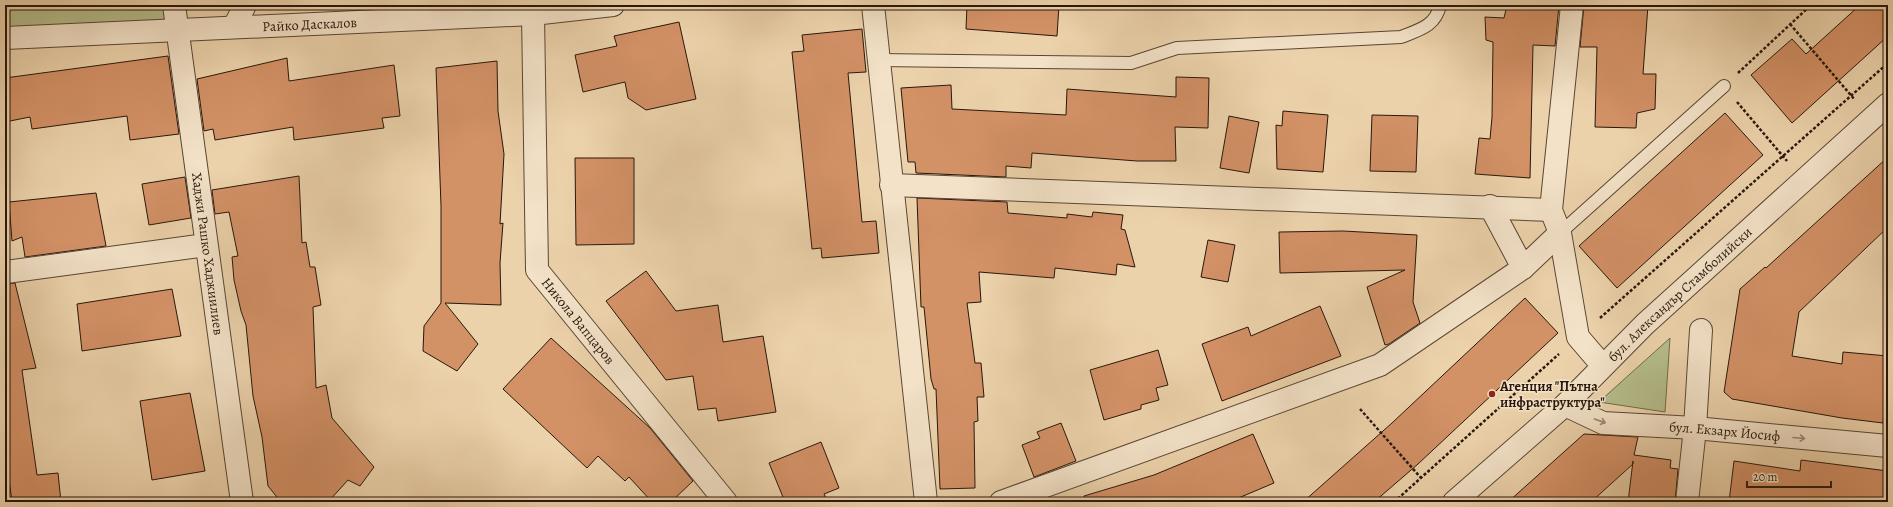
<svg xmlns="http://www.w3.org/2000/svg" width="1893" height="507" font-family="Alegreya,serif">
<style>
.green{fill:#b5bd8b;stroke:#6e6a4c}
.building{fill:#d39166;stroke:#28170c}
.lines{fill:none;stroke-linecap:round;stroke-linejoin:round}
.service-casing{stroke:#594634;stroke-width:14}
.minor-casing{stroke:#594634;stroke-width:24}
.tertiary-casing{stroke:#594634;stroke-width:24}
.path{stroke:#28170c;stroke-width:2.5;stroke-dasharray:3 2;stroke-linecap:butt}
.service{stroke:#f3e2c8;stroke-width:12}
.minor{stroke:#f3e2c8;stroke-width:22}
.tertiary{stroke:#f3e2c8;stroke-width:22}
.oneway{stroke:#988773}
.poi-dot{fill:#8f2418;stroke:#f3e2c8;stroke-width:1.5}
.labels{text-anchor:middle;stroke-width:3;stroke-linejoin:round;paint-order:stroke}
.street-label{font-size:14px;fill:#28170c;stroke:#f3e2c8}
.poi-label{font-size:14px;font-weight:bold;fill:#28170c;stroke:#f3e2c8;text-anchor:start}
</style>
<rect width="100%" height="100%" fill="#ecd2ab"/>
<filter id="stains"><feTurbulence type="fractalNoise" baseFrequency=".005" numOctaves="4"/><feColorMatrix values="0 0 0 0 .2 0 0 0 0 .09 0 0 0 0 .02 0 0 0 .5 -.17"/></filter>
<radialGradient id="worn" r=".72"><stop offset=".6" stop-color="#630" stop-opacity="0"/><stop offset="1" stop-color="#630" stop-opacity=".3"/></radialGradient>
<!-- green -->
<path class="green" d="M5,5H174L178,30L5,38Z
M1670,338L1665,412L1599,402Z"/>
<!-- building -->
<path class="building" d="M967,5H1059L1057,36L966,29Z
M1507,5H1559L1555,46L1533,45L1530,178L1475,174L1479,138L1490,139L1492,117L1493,42L1486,40L1485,17L1504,18Z
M1584,5H1648L1643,74H1656L1655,109L1637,113L1636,128L1595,127L1597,47H1580Z
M1860,5H1888V36L1792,123L1751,75L1792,39L1806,54Z
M679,22L696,99L646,110L628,98L625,82L583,92L575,55L617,46L614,36Z
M862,29L866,72L848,73L862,222L876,221L879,253L822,258L821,248L812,249L792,52L804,51L802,35Z
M168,56L179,134L130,140L127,116L32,129L30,117L5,122V78Z
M287,58L289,81L394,65L400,116L382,118L384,128L294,140L293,127L215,140L213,129L204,131L197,79Z
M497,61L498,111L504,154L500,224L503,223L500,263L501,305L445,303L478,344L457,371L423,351L424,326L441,303V206L436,68Z
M1176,77L1209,78L1208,128L1175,127L1176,161H1137L1032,153L1031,168L1006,166V177L916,173L915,162H908L901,88L951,85L952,109L1066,115L1067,89L1176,97Z
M1283,111L1328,115L1323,172L1277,169L1276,125L1282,126Z
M1725,113L1763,155L1617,288L1579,246Z
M1372,115L1418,116L1416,172L1370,171Z
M1229,116L1259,122L1249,173L1220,168Z
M1888,157V227L1799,312L1792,356L1842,364L1843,352L1888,356V374L1883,423L1842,418L1732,399L1724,392L1740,289L1765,267L1766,268Z
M575,158H634V244L576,245Z
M299,176L302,243L306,242L310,267H315L321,305L313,307L316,388L326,385L332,418L374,467L360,486L348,480L328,502H281L268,486L262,437L253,396L246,325L241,311L234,280L232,257L238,256L229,212L215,214L212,190Z
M185,177L191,218L149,225L142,184Z
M96,193L106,246L25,257L22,237L12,241L9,202Z
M917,198L1007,202L1008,213L1067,218V214L1092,217L1093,212L1123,215L1121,229L1125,230L1135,267L1117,264L1116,275L1055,268L1054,278L979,272L981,302L967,303L975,363H981L984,397H977L978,421L974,422L975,488L940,489L936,389H934L931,379L924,307H921Z
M1343,231L1417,235L1413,302L1420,323L1389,344L1385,345L1367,287L1405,270L1280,273L1279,232Z
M1208,240L1235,245L1228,282L1201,277Z
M646,271L676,311L718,305L723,342L763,336L776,412L718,421L716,408L698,410L693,376L666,380L606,301Z
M15,283L36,368L22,370L37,475L58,473L61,502H12L9,479H5V284Z
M172,289L181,336L82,351L77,304Z
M1525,298L1558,333L1418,464L1374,502H1303L1392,423Z
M1320,306L1341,356L1222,401L1202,344L1248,327L1251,336Z
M551,338L650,428L693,481L671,502H652L629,477L625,481L598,456L587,468L503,389Z
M1158,350L1168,385L1156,388L1159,400L1141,405V409L1104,420L1090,370Z
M190,393L205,471L152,480L140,401Z
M1061,423L1076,461L1034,477L1022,445L1040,438L1037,432Z
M1253,434L1274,483L1229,502H1085L1084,496L1154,475Z
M1584,434L1638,437L1634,455L1671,460L1670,468L1678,469L1675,502H1628L1633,461V464L1591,502H1508Z
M821,442L839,488L824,494L828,502H785L769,463Z
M1801,460L1888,471V502H1729L1734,461L1800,471Z"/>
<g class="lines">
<!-- service casing -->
<g class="service-casing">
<path id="service" d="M878,60L1131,63L1177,48L1401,37C1419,30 1436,26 1440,5
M1560,233L1724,86"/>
</g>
<!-- minor casing -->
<g class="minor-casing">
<g id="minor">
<path id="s1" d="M174,5L242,502"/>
<path id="s2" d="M536,5L533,14L537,270L726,502"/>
<path d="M873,5L926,502"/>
<path d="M1572,5L1551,210L1560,233L1578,337L1602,365"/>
<path d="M234,27L245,5"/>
<path id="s3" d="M5,38L533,14L613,5"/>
<path d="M891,185L1551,210"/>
<path d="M1490,206L1523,268L1560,233"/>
<path d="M6,272L206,245"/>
<path id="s4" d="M1565,405L1603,423L1695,428L1888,446"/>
<path d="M1001,502L1380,365L1523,268"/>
<path d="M1687,502L1695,428L1701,330"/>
</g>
</g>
<!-- tertiary casing -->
<g class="tertiary-casing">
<g id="tertiary">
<path id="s5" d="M1454,502L1565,405L1645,324L1888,104"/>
</g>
</g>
<!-- path -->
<path class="path" d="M1790,24L1855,100
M1738,73L1811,5
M1737,102L1787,161
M1600,318L1888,63
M1360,409L1421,478
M1394,502L1559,354"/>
<!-- service -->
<use href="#service" class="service"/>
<!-- minor -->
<use href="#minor" class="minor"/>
<!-- tertiary -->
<use href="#tertiary" class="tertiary"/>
</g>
<!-- one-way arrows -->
<defs><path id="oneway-shaft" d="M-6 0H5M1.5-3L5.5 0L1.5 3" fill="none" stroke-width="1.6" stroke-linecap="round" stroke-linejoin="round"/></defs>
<g class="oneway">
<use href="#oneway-shaft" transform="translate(1600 421) rotate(19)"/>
<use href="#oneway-shaft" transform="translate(1799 438) rotate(5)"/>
</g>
<!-- markers -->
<circle class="poi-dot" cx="1492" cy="394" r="4"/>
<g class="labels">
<!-- street labels -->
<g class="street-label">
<text dy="5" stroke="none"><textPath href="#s3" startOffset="305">Райко Даскалов</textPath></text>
<text dy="5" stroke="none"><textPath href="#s1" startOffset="251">Хаджи Рашко Хаджиилиев</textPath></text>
<text dy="5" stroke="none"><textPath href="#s5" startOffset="307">бул. Александър Стамболийски</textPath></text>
<text dy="5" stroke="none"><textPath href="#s2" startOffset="331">Никола Вапцаров</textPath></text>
<text dy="5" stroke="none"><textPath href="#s4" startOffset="164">бул. Екзарх Йосиф</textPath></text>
</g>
<!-- poi labels -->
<g class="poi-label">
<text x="1500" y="391">Агенция "Пътна<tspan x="1500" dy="16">инфраструктура"</tspan></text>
</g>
</g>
<!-- margin -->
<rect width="1893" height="507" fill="none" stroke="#ecd2ab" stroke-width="20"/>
<rect x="6" y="6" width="1881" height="495" fill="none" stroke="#28170c" stroke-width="2"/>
<rect x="10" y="10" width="1873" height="487" fill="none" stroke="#28170c"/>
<!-- scale -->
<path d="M1747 481v6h84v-6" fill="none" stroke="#28170c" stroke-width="2"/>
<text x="1753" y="481" font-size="12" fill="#28170c" stroke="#f3e2c8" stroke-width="3" paint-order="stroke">20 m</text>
<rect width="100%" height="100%" filter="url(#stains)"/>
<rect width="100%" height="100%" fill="url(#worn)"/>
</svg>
